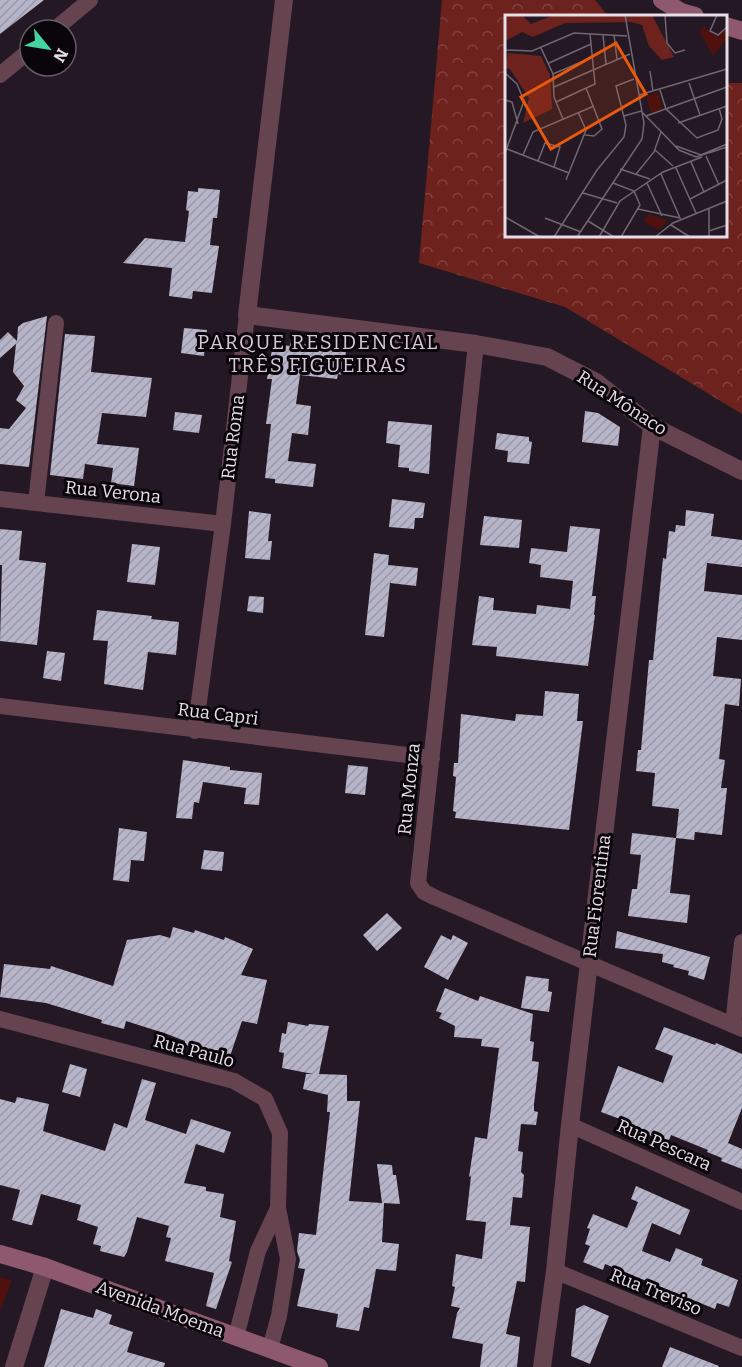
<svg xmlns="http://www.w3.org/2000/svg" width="742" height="1367" font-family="Bitter,serif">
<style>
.forest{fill:url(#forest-crowns)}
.pitch{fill:#4f110d}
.building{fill:url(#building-hatch)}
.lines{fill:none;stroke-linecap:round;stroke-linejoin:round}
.minor{stroke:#654450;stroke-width:16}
.tertiary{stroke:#654450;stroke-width:18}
.secondary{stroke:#8e596d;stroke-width:18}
.labels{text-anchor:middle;stroke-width:6;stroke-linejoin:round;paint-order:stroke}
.street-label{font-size:18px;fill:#e6dee6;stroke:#09050a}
.neighbourhood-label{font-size:20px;letter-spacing:1.5px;fill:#d8c9d9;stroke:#09050a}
.inset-road{fill:none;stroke:#716772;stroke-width:1.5}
.view{fill:#e8590c;fill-opacity:0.15;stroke:#e8590c;stroke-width:3}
.inset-edge{fill:none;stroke:#e6dee6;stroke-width:3}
</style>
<defs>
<pattern id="forest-crowns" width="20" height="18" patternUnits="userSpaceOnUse" patternTransform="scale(1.5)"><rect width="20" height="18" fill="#6e221d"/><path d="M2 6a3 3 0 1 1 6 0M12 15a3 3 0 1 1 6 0" fill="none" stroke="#83423e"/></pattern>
<pattern id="building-hatch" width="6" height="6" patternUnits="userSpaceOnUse" patternTransform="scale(1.5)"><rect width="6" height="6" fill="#b6b4c8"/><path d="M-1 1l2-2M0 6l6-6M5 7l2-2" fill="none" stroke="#9a98a7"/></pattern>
</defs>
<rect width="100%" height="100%" fill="#231824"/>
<!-- forest -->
<path class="forest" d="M442,0H595L608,16H506V236H726V83H742V414L565,307L419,263Z"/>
<!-- pitch -->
<path class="pitch" d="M0,1277L12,1280L0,1312Z"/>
<!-- building -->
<path class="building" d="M0,0H44L0,34Z
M198,188L220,190L217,218H213L210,245L219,246L212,293L193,291L192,299L169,296L172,268L123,263L145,238L185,242L189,211L186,210L188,191L198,192Z
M47,316L29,467L0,464V428L9,429L26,408L16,400L24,386L13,372L16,344L0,358V340L8,332L17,341L18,327L23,323Z
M184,328L207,330L204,356L181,353Z
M65,334L95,336L91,372L152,378L146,417L102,413L97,444L139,448L134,486L111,483L113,468L85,464L83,479L50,475Z
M291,342L346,351L343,375L338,374L337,379L300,375L296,404L311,406L308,435L292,433L288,461L316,464L313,487L275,483V479L265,478L271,424H266L272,379H267L273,344L290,346Z
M585,411L598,413L620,427L618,446L582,442Z
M175,412L202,415L199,433L173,430Z
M388,421L432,425L429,474L409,471V468L398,467L400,445L386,443Z
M497,433L529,437V441L532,442L529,464L507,462L508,451L495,449Z
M392,499L425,503L423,518H415L414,529L389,527Z
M686,510L714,514L711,536L742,540V567L707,563L704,591L742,595V640L717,637L713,676L741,679L739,706L725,704L719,759L725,760L721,788H727L722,835L695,832L694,840L676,838L679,809L652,806L655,773L636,771L638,750H641L649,660H653L663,558L666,559L669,531L675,532L676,525L685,526Z
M249,511L271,514L268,541H272L270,560L245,558Z
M484,516L522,520L519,548L480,545Z
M570,526L600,529L592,596H596L594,615H595L588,666L496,656L497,647L472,645L479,596L494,598L493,610L536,614L537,605L570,609L573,581L540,577L541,565L529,563L531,548L567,552Z
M0,529L22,531L19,560L46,563L37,645L0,641L2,565H0Z
M132,544L160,547L155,585L127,582Z
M374,553L389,555L388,565L418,568L416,586L390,583L384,637L365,635Z
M249,596L264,597L263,613L247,611Z
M97,610L152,616L151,619L179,622L176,655L148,652L143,690L104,684L108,641L93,640Z
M47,651L65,653L61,681L43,678Z
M545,691L579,694L577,721H583L569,830L455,818L456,812L453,811L456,777L453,776L454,763H458L461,714L515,721L516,714L543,716Z
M183,760L230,767V770L262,773L259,805L244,804L246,788L203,782L199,803L194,802L192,819L176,818Z
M348,765L368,767L365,795L345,793Z
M119,828L147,832L144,861L131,860L129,882L113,880Z
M632,833L676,838L670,893L690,895L687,923L628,916L632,889H637L641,855L630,854Z
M204,850L224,852L222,871L201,869Z
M387,913L402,928L377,951L363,935Z
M173,927L194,933L195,930L224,940L225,937L253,949L241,975L267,980L257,1024L242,1021L228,1062L184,1044L185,1041L167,1034L126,1021L124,1029L101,1023L102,1020L46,1003L0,997L4,964L50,969L51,966L113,986L127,940L160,935L170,938Z
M617,931L710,957L704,980L688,975L689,971L673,967L674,965L662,962L663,954L615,948Z
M441,935L451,940L453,935L468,943L448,980L424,967Z
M526,976L549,979L548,991L552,992L549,1012L521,1008Z
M445,988L478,1001L480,996L533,1014L530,1041L534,1042L532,1061L539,1062L534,1104V1111L538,1112L536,1125L521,1124L518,1151L523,1152L521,1172L524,1175L522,1198L513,1197L510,1225L530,1227L525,1282L517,1281L506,1334L520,1337L517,1367H480L483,1344L452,1338L457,1313L460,1308L451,1306L455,1287L452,1286L456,1254L482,1259L486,1222L466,1220L471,1176L469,1177L475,1137L487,1139L499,1048L481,1046L482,1039L454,1037L455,1026L439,1018L442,1013L436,1011Z
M288,1022L308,1026L309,1024L329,1026L319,1074L347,1075V1101H360L349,1201L382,1203L377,1164L392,1165L393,1175H396L400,1204L384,1203L382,1242L399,1244L396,1271L376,1269L369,1308L364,1307L359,1331L336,1327L338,1314L297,1306L305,1269L298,1268L300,1260L297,1251L299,1233L316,1235L330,1112H327L328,1095L303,1089L306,1074H313L282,1068L284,1053L279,1052L282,1033L286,1034Z
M664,1027L715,1045L716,1043L742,1054V1108L728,1143L742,1149V1169L721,1161L722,1158L707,1152L708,1150L671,1135L668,1143L619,1122L620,1119L601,1112L618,1066L663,1083L673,1056L655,1049Z
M70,1064L87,1069L80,1097L62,1092Z
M142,1079L156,1083L145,1120L186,1134L191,1119L231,1132L224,1153L196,1144L184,1183L206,1187V1191L224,1194L220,1217L236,1221L229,1261L232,1262L216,1309L206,1306L214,1273L165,1261L171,1238L166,1237L169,1226L137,1217L127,1252L124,1257L100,1251L101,1246L93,1244L98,1227L77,1220L81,1205L41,1194L32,1225H30L12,1220L20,1190L0,1185V1099L15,1103L17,1097L49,1104L43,1131L105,1151L114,1123L127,1128Z
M636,1186L690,1210L680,1235L652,1223L642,1251L670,1262L676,1248L703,1259L701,1265L738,1280L729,1307L717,1303L715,1309L605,1264L603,1270L583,1262L590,1246L585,1244L590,1229L587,1228L593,1214L627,1228L638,1202L631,1199Z
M584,1305L609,1316L590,1364L571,1356L576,1309Z
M61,1309L93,1318L96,1309L112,1315L109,1324L133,1332L127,1352L165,1363L164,1367H44Z
M670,1347L719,1366L718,1367H662Z"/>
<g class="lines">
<!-- minor -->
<path class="minor" d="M54,30L90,0
M0,75L30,50
M476,344L418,883L424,892L434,897L742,1029
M0,499L223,524
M36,503L56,323
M0,706L432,758
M195,731L223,524L247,315
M0,1019L234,1081L265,1099L280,1133L278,1208L258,1251L236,1337
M733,1025L742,942
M570,1125L742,1202
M555,1271L742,1348
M270,1348L279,1316L288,1259L278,1208"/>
<!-- tertiary -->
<path class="tertiary" d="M284,0L247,315L476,344L547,357L596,382L652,426L742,471
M14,1367L45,1267
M542,1367L555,1271L570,1125L652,426"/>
<!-- secondary -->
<path class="secondary" d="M662,0L681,12L695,16
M726,26L742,31
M0,1254L45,1267L319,1367"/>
</g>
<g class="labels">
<!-- street labels -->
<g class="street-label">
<text transform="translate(622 403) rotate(33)" y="6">Rua Mônaco</text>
<text transform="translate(233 437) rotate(-83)" y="6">Rua Roma</text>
<text transform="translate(113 492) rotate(6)" y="6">Rua Verona</text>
<text transform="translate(218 714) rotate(7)" y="6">Rua Capri</text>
<text transform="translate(409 789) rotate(-84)" y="6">Rua Monza</text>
<text transform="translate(597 896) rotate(-83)" y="6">Rua Fiorentina</text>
<text transform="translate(194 1051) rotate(15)" y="6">Rua Paulo</text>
<text transform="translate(664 1145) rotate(24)" y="6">Rua Pescara</text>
<text transform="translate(656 1292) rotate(22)" y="6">Rua Treviso</text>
<text transform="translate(160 1309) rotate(20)" y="6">Avenida Moema</text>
</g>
<!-- neighbourhood labels -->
<g class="neighbourhood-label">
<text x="318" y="349">PARQUE RESIDENCIAL<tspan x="318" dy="23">TRÊS FIGUEIRAS</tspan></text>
</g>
</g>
<!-- overview -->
<g transform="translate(505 15)">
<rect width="222" height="222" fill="#231824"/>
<path d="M0,0H17L26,9L49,0H147L169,42L157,45L144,31L137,10L126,7L60,8L28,22L17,17L0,26ZM3,38L36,41L45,60L47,94L18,108L24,83L5,54L0,53Z" fill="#6e221d"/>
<path d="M198,11L211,21L222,14V23L208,41L195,18ZM143,199L163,205L154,215L139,207Z" fill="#4f110d"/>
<path d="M153,77L158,94L146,98L141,81Z" fill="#4f110d"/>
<path class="inset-road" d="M160,0L162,28L170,38L180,35M212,0L205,16L213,20L222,12M98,20L101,49M109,20L112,44M36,33L48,59L49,82L58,104M0,35L27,36L69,18L122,21M44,48L86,29M145,56L148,76M0,58L12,69L19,86L0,138M48,59L88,42M184,68L195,100M49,72L125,39M155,75L161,94L192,123L213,115L217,104L214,93M134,80L222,54M0,85L7,87L13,109M51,87L90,69L85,19M119,101L136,96L174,135L191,142L222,132M141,101L222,72M173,108L222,91M80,120L89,121L97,114L81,73M171,131L196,140L222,129M2,134L64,158M150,135L168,151M18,140L28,117L89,91M201,141L214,170M33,146L40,128L55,132L49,152M186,147L199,177M171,153L191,198M115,154L145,164M131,159L149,137L156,117M61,165L81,115L73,97M108,168L129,176L135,190L116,222M142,168L157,201M78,178L112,188M185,184L222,165M133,194L175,203L156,159M204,194V222M0,202L35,222M40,203L76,217M83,206L109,222M166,210L185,222M204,216L222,210M49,222L92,155L119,122L121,110L111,71L129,64M72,222L137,124L139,108L120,0M94,222L115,186L158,157L197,142M150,222L168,208L222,186"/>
<path class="view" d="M111,28L141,79L46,134L16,82Z"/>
<rect width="222" height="222" class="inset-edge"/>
</g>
<!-- north arrow -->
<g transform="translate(48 48) rotate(120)"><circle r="28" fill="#09050a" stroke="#615c62" stroke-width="1.5"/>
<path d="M0-4.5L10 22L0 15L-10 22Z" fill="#43d4a0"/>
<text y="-9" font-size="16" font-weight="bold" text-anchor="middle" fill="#e6dee6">N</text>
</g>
</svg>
